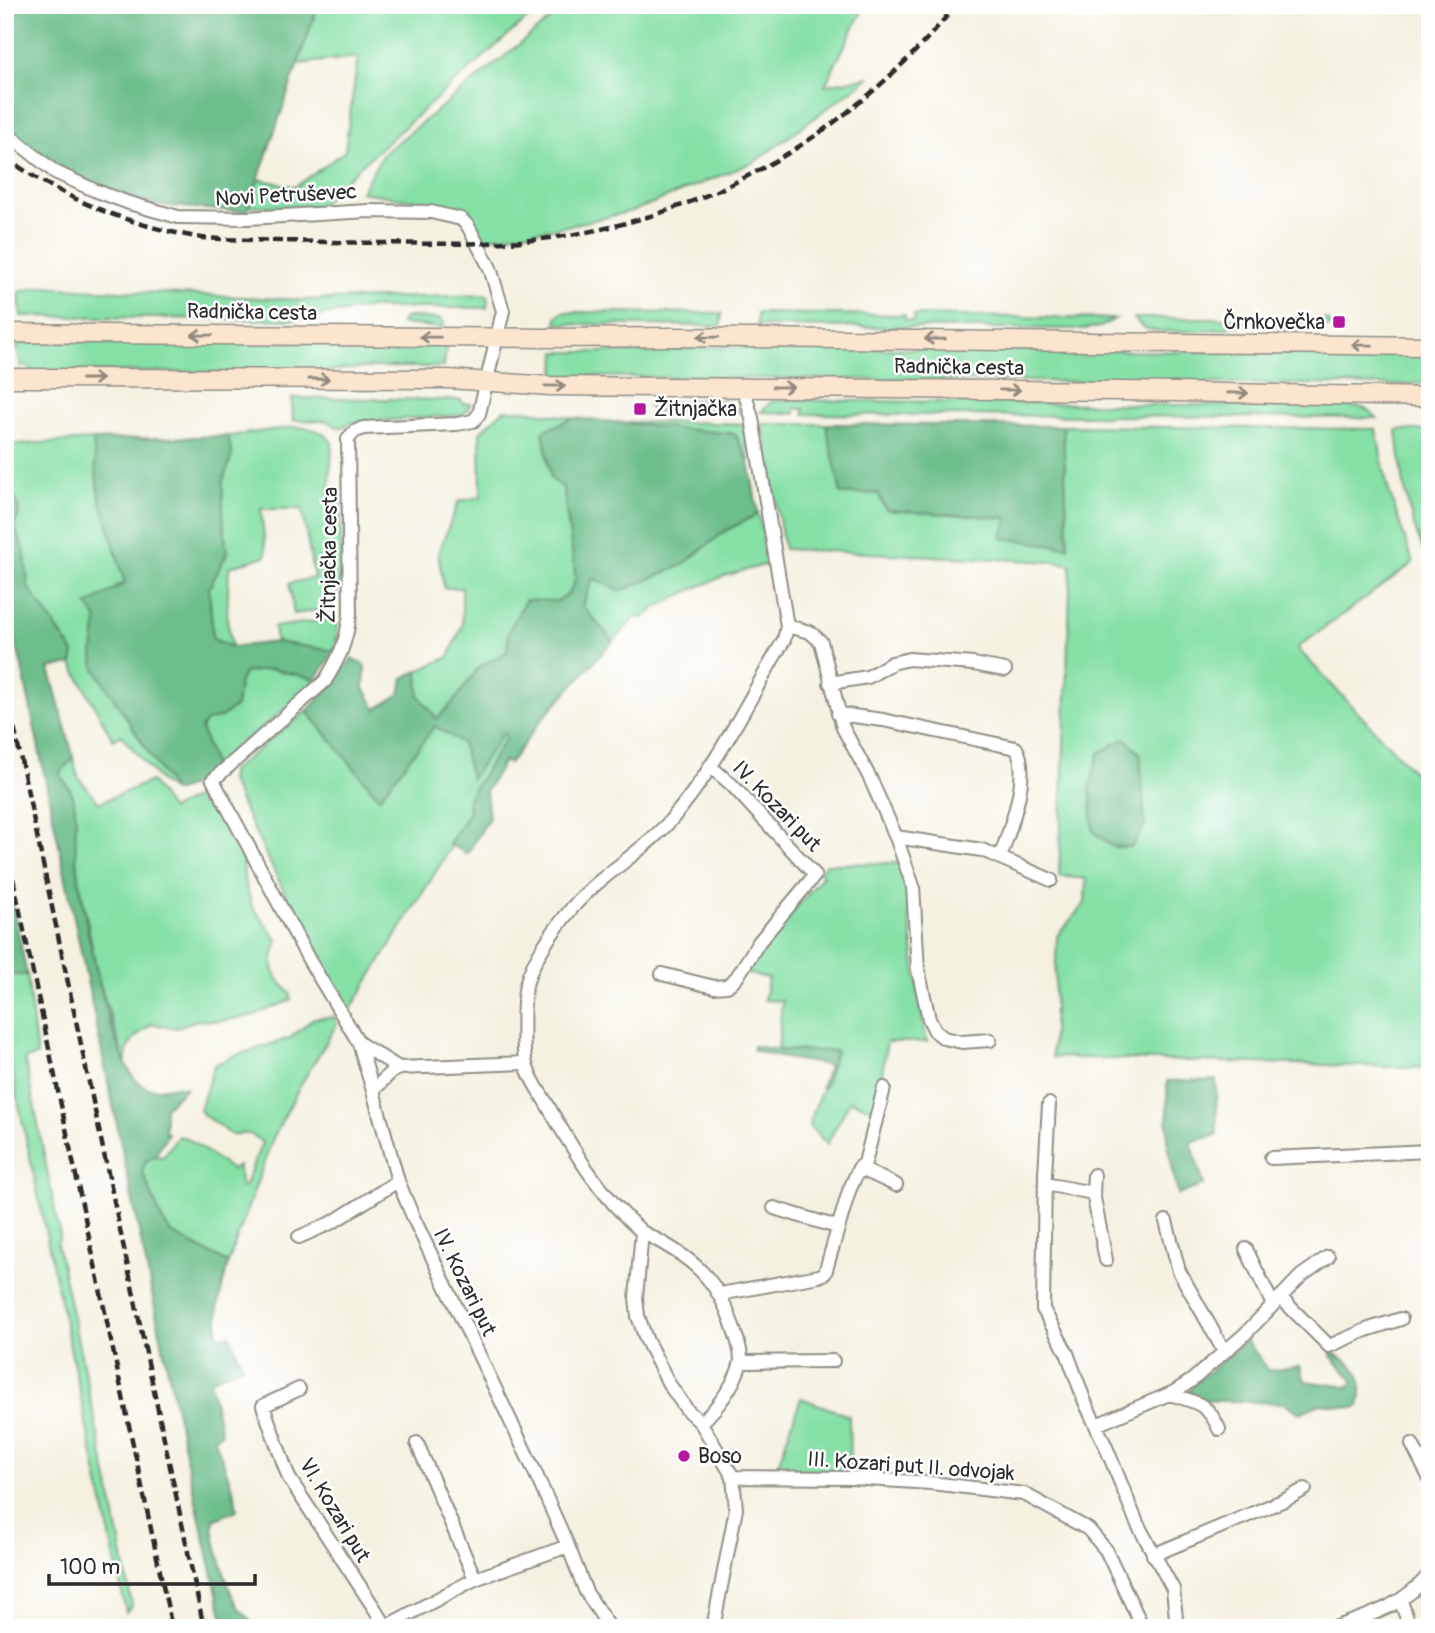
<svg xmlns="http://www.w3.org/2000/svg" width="1435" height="1633" font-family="Pangolin,sans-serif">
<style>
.green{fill:#85e0a6;stroke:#588668;stroke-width:2}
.forest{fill:#6cbe8b;stroke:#4c745b;stroke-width:2}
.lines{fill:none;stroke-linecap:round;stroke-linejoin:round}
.street-casing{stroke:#908e86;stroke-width:16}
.secondary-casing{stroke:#908e86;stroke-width:21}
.street{stroke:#fff;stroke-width:12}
.secondary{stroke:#fbe5cf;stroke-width:18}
.rail{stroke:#2b2b2b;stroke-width:4.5;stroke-dasharray:10 5;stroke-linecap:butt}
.oneway{stroke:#93887d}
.poi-dot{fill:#b5179e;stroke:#fff;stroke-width:2.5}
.labels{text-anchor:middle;stroke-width:5;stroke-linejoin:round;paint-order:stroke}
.street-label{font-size:21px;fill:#2b2b2b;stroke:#fff}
.poi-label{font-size:21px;fill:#2b2b2b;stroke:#fff;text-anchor:start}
</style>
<rect width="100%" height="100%" fill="#fff"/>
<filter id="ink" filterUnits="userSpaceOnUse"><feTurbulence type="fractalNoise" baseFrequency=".0143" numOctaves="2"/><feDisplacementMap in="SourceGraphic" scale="14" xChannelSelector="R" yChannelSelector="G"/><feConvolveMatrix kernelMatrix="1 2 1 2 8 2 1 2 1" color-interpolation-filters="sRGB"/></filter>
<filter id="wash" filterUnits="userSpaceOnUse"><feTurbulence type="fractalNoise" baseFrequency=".00686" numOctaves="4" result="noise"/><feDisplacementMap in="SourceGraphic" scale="28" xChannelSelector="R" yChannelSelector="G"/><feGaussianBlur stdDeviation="1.57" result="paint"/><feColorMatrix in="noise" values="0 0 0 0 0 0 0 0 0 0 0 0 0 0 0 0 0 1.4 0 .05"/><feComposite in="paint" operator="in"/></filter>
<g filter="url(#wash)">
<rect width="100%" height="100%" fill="#f5f1e1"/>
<!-- green -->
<path class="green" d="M318,5H547L523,22L359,167L318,207L249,206L258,179L295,187L345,151L358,57L297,64Z
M568,5H865L825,85L870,77L754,162L633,211L562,227L481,239L462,208L361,192L383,154Z
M40,287L301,300L488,295L487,308H368L294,320L21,316L19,292Z
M564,312L722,313L721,326L556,324L557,316Z
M757,313L905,315V320L914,321V315L1115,319L1100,327L1082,329L757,326Z
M408,317L440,319L444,322V328L401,324L403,319Z
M1134,318H1236L1250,320C1239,332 1164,334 1147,329C1141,327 1138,323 1134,318Z
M1286,319L1327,320L1332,326C1312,329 1286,338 1271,320Z
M25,341L446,343L444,367H374L303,373L31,371L30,367H21L16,344H25Z
M718,347L1430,354V383L1394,385L555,376L556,352H644Z
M292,398L461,400L462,403L471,404L463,415L350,423C340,430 337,428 328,421L293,420Z
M704,399L726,401L740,412H653L648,406Z
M778,400L1359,407L1369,410L1377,418L804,414V409L795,408V414L761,412L771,402Z
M504,410H524L573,418L543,432L551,479L563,487L576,579L569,593L509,631L507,652L479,667L455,700L437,719L419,696L418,671L449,657L462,626V588H444L438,553L459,501L481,497L480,432Z
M678,422L744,424L749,462L735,434L605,423Z
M763,424H826L842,494L878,493L886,510L1008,518L1003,538L1068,546L1063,426L1376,429L1387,485L1413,563L1297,648L1430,789V1068L1052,1057L1057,936L1085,903L1086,879L1059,876L1071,565L1057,562L784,549Z
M295,427C309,428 324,429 332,443L329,496L337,500L341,505L342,576L333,602V608L294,614L289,583L314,578L302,509H261L266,556L229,567L227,619L232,647L213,639L209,588L227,553L223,517V481L232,455L228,436Z
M1397,430H1430V554H1425C1406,511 1402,477 1397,430Z
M93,440L98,491L125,583L116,586C99,616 91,632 94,667L174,792L161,782L121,735L113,740L72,664L74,653L28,587L25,553L14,525C28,502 9,499 5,479C3,468 5,455 5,445Z
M758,514L771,563L725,576L695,588L658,606L642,619L637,616L613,641L582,606L593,578L621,591L681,566L725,531Z
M331,619L338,625L335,651L276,642L274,627Z
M271,669L316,679L298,698L214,766L201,728L206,721L221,717L236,706L239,684L244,673Z
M307,711L379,798L435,726L462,743L504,731L507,737L468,798L469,812L449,844L451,847L349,1012L342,1005L326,977L230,781L232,770Z
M73,758L78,777L99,803L151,781L171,810C186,802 202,790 218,801L243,848L244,879L252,906L278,941C268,966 272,975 290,993L291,1000L252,1016L220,1021L196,1020L177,1028L152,1024C135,1037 125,1042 126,1065L98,977L76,863L73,795L58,774Z
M900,863L907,895L920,1007L927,1042H887L876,1110L850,1101L827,1144L809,1126C816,1101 828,1077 836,1052L778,1050L782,1001L764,1000L768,978L747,974L757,954L823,876L819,872L827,864Z
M5,974L27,975L37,1056L25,1059L60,1236L57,1244L109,1485L132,1605L126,1612L5,1039Z
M335,1017L337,1024L300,1086L273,1138L228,1263L171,1233L162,1220L142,1171L146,1161L155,1156L163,1157L178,1136L187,1138L232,1170L238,1166L241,1188L245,1185L262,1143C253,1132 246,1133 232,1135L205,1116L200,1110L214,1065L234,1056L290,1038L314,1018Z
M801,1398L849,1416L850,1472L776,1470Z"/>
<!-- forest -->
<path class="forest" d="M5,5H318L247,212L155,205L90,182L53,165L16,136L5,120Z
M573,418L735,434L749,462L758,514L725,531L681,566L620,591L593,578L582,606L613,641L542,719L509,764L504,761L486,791L489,818L467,854L449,844L469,812L468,798L506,738L504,732L471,779L462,743L435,726L379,798L307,711L331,686L352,658L365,666L364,688L376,709L400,694L403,678L418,671L419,696L437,719L455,700L479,667L507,652L509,631L525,600L557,601L569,593L576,579L563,487L551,479L543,431Z
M826,424L1063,426L1068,547L1002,538L1007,518L886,510L878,493L841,494Z
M228,436L232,455L223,481V517L227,553L209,588L213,639L232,647L276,642L335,651L316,679L271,669L244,673L239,684L236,706L221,717L206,721L201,728L214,766L194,785L174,792L94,667L93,652L97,619L87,605L125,583L98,491L93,440Z
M5,481C14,498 25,506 14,525L25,553L28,587L74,653L72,664L49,668L71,748L73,758L59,774C63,780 71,788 73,796C79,818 73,843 77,865C82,907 110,1061 140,1084C158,1096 170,1082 186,1088L165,1107V1132L168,1133L155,1156L146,1161L142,1171L162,1220L171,1233L228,1263L218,1306V1336L230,1335L242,1366L210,1380L221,1434L214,1437L235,1495L237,1510L214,1520C210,1535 229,1590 237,1605C242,1614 252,1617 252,1628H225L189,1472L22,667L5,598Z
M1125,738L1140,753L1145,826L1131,847H1113L1093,831L1090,786L1099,753Z
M5,868L27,975L5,974Z
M753,1046L778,1050L836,1051L824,1088L821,1087L829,1065L779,1057L753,1050Z
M1216,1080L1217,1135L1191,1142L1204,1185L1178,1195L1168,1146L1167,1081Z
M1247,1340L1268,1371L1300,1366L1305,1381L1348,1387L1353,1383V1380L1331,1356V1352C1358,1366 1366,1376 1359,1406L1354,1408L1320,1404L1300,1413L1284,1403L1197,1400L1189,1394L1192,1386Z"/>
</g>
<g filter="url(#ink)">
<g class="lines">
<!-- street casing -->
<g class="street-casing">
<path id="street" d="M5,132L55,172L94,190L129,203L178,217L248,218L369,211L431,212L461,219L468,226L490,268L503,311L479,414L473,421L457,424L363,428L354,432L348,439L350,614C346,643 340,657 325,681L213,780L309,960L359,1043
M787,626L810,632L821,642L843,728L870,778L896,837L913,886L918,969L929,1019L935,1031L944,1038L962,1042L990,1040
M830,683L868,677L892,663L909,659L973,664L1005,670
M838,714L883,720L1016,748C1032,773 1009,831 1000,858
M896,837L982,850L1051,880
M662,974L714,987L727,986L737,977L759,942L815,875L732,785L710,766
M525,1063L399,1068L390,1073L373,1091L398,1181L414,1219L534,1470L568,1546L586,1592L610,1628
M373,1091L359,1043L399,1068
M1049,1104L1045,1174L1043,1309L1067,1353L1085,1402L1106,1447L1137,1523L1173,1589L1177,1628
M1271,1158L1430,1151
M859,1168L865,1163L884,1088
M1094,1175L1093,1193L1106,1260
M1045,1184L1093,1193
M774,1208L837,1227
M1166,1221L1179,1271L1224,1351
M642,1232C692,1257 719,1278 735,1333C738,1342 743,1355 740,1365C734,1386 717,1408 701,1423
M299,1237L333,1222L398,1181
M1246,1249L1273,1305
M720,1294L819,1276L825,1273L849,1191L859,1168L896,1185
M1280,1297L1329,1346L1366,1330L1401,1319
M741,1362L833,1361
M299,1389L263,1406L289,1478L386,1626
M1170,1394C1197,1403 1207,1402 1219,1429
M1096,1425L1174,1392L1191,1381L1245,1334L1301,1276L1328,1257
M417,1443L475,1579
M1412,1444L1430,1479
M733,1477L851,1478L931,1483L1024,1494L1088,1529L1106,1550L1143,1628
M1153,1555L1287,1499L1305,1489
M1401,1601L1410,1628
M383,1628L475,1579L568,1546
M713,1628L736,1509L733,1477L701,1423L687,1410L669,1384L646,1339L638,1316L636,1298L642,1232C600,1195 576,1155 548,1106C541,1093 529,1078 526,1064C522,1051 523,997 526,985C533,957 555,929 572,908C601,874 642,853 671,820C717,767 748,700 784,640L787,626L752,418L743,387
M1334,1628C1374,1614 1402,1606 1430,1574"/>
</g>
<!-- secondary casing -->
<g class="secondary-casing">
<path id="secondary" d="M5,333L550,338L677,337L1430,346
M5,378L448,379L550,386L1122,391L1430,397"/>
</g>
<!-- street -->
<use href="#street" class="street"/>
<!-- secondary -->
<use href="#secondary" class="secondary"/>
<!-- rail -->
<path class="rail" d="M5,157C64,200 131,226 202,238C262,241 323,242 383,243C436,244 489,245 542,239C706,220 853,133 956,5
M5,684L204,1628
M5,804L12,874L172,1628"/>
</g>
<!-- one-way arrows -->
<defs><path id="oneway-shaft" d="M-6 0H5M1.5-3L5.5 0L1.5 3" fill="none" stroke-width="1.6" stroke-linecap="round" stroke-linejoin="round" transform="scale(1.75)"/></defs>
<g class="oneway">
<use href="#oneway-shaft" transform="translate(202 335) rotate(-179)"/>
<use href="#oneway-shaft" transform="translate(430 337) rotate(-179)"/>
<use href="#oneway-shaft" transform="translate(708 337) rotate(-179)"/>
<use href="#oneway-shaft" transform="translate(935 339) rotate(-179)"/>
<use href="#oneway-shaft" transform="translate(1362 345) rotate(-179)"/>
<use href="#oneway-shaft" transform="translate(92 379)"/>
<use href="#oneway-shaft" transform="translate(319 379)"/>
<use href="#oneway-shaft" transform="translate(555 386) rotate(1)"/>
<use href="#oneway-shaft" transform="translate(783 387) rotate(1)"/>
<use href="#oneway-shaft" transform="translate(1010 390) rotate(1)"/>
<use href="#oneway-shaft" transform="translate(1238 393) rotate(1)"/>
</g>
</g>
<!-- markers -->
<g class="poi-dot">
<rect x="1332" y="315" width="14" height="14" rx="3.5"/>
<rect x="633" y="402" width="14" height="14" rx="3.5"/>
<circle cx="684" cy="1456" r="7"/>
</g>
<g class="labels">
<!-- street labels -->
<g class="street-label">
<text transform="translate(286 195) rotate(-3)" y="7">Novi Petruševec</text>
<text transform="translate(252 312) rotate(1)" y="7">Radnička cesta</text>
<text transform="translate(959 367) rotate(1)" y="7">Radnička cesta</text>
<text transform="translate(329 555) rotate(-89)" y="7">Žitnjačka cesta</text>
<text transform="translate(777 806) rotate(46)" y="7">IV. Kozari put</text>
<text transform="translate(465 1282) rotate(64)" y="7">IV. Kozari put</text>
<text transform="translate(911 1466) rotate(4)" y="7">III. Kozari put II. odvojak</text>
<text transform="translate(335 1510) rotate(59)" y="7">VI. Kozari put</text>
</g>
<!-- poi labels -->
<g class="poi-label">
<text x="1325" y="329" text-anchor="end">Črnkovečka</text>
<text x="654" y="416">Žitnjačka</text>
<text x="698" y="1463">Boso</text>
</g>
</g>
<!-- margin -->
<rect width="1435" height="1633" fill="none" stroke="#fff" stroke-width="28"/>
<!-- scale -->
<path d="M49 1574v10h206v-10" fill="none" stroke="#2b2b2b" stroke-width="3.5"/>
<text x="60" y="1574" font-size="21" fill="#2b2b2b" stroke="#ffffff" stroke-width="5" paint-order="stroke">100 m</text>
</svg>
